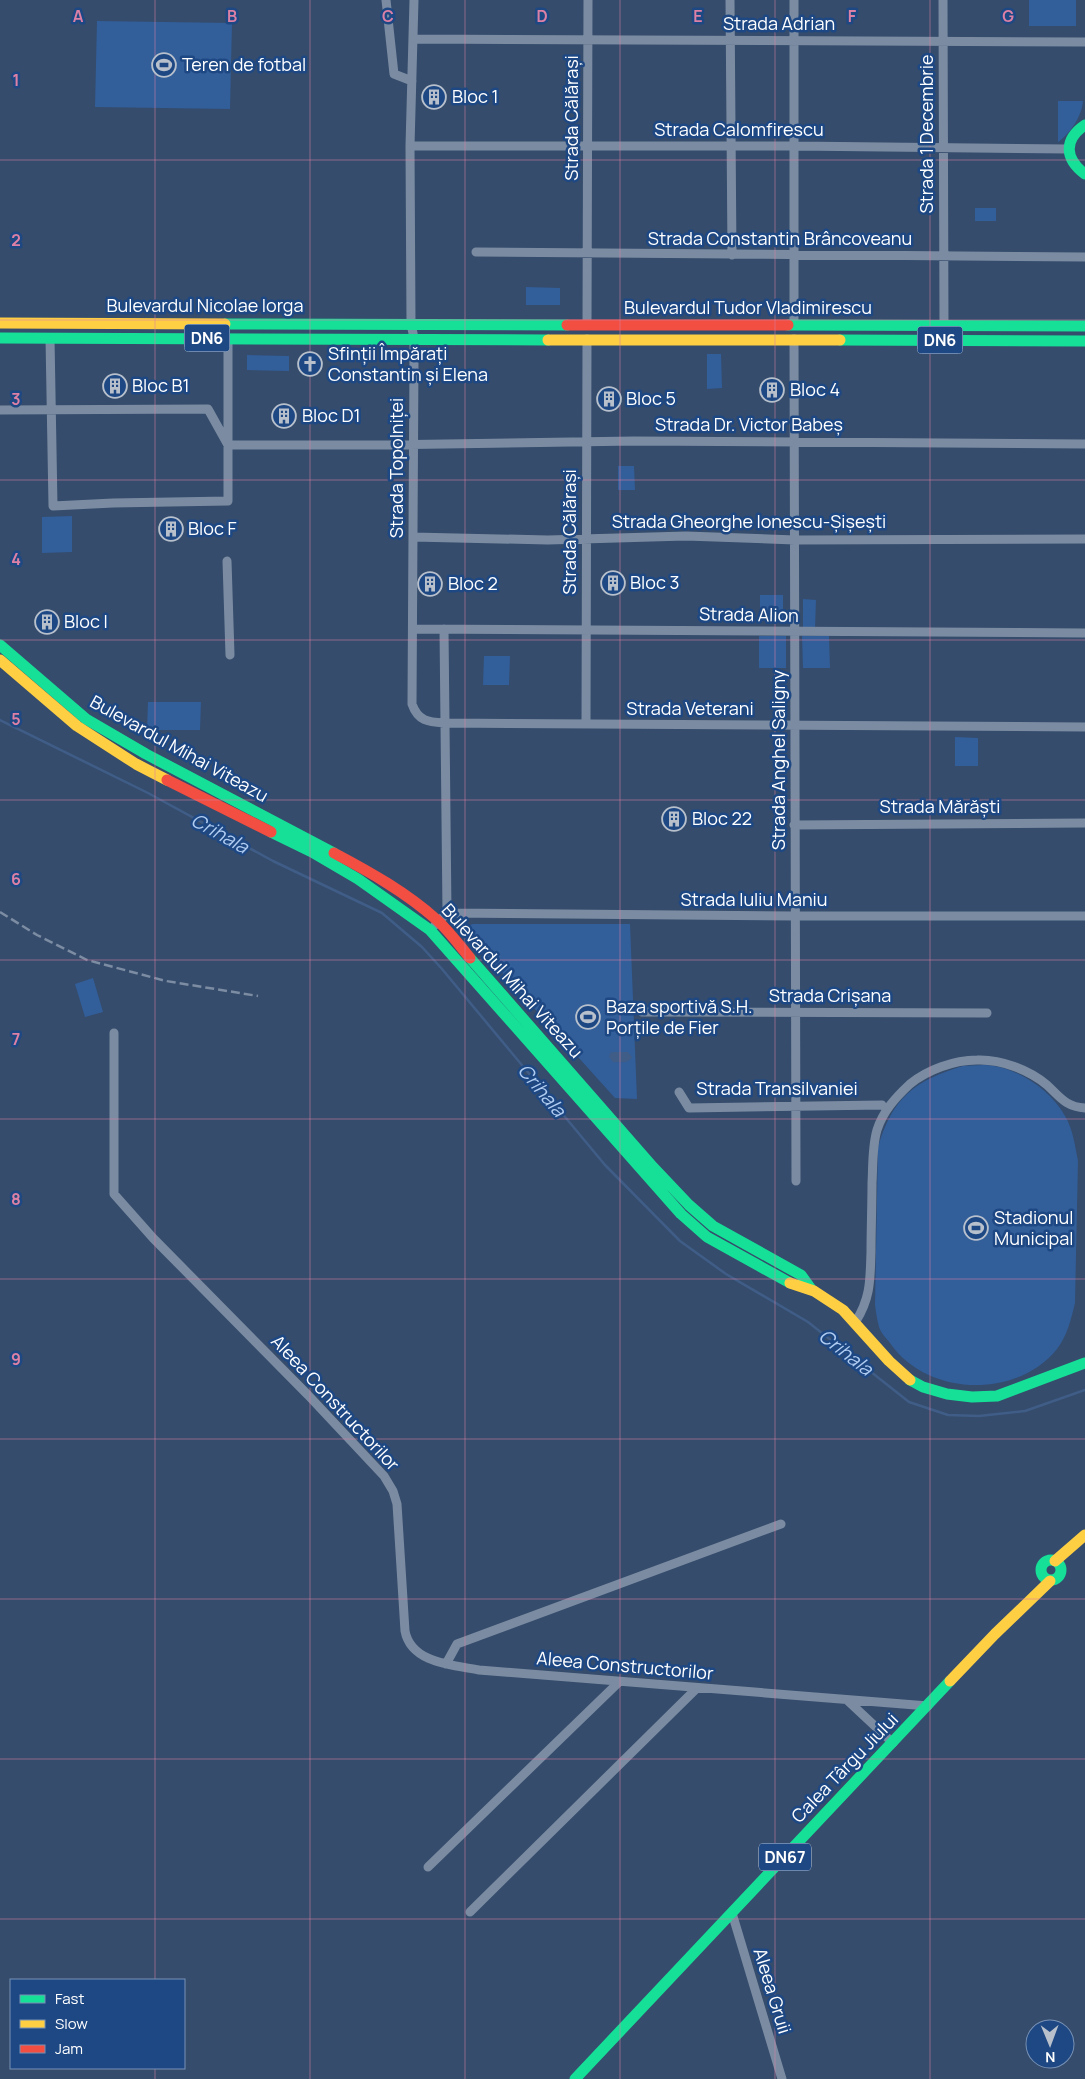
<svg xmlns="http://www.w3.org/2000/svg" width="1085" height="2079" font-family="Manrope,sans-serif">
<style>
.green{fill:#325e9a}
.water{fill:#3f5d87}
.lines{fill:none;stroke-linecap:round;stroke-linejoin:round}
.stream{stroke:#3f5d87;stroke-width:2.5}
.street{stroke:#7b8ca2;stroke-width:9}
.fast{stroke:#16e098;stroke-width:11}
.slow{stroke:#ffcf43;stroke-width:11}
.jam{stroke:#f24e42;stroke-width:11}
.rail{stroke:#7c8ca2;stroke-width:2.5;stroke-dasharray:9 4;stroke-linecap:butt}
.grid{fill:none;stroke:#dd80a5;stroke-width:1;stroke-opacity:0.55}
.labels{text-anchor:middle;stroke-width:5;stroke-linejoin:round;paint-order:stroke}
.shield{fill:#1e4883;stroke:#bcc8da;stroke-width:1}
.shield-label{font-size:16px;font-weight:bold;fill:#fff}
.street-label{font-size:18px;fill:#fff;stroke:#1e4883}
.poi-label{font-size:18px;fill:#fff;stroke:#1e4883;text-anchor:start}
.water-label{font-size:19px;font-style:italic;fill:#b0ccf1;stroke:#1e4883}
.grid-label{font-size:16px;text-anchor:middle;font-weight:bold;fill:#dd80a5;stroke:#1e4883;stroke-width:5;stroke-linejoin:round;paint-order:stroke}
</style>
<rect width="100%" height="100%" fill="#354c6c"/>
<!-- green -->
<path class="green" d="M1029,0H1076V26H1029Z
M97,21L232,23L230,109L95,107Z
M1058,101H1083C1082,116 1070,134 1058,142Z
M975,208H996V221H975Z
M526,287L560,288V305H526Z
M707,354H721L722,388L707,389Z
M247,355L289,356V371L247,370Z
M618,466H634L635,490H618Z
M72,516V552L42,553V517Z
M760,595H783V619H760Z
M803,599L816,600L815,629H803Z
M759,636H786V668H759Z
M802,636H829L830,668H803Z
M484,656H510L509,685H483Z
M148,702H201L200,730H147Z
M955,737L978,738V766H955Z
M473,924H630L637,1099L615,1098L469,936L468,930L470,925Z
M93,978L103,1012L85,1017L75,984Z
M963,1066C972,1066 984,1064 994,1066C1022,1071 1051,1091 1065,1116C1073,1129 1075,1146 1078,1161L1075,1303C1071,1320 1067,1336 1057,1349C1016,1400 926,1396 890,1343C886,1338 881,1333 879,1327C877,1320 876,1312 875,1305L878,1147C893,1097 914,1081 963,1066Z"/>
<!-- water -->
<path class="water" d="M614,1052H628L632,1057C629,1064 620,1062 613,1062L609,1057L610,1053Z"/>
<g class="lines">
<!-- stream -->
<path class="stream" d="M0,720L148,793L273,861L382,913L422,947L442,969L605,1165L680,1241L726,1274L808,1322L909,1402L948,1415L979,1416L1025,1411L1085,1390"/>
<!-- street -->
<path class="street" d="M386,0L394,74L412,81
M414,0L410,146L411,324L414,338V360L412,704C418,721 428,722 444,723L1085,727
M730,0L732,255
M794,0V325
M943,0L944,327
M413,39L1085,42
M410,146H795L1068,149
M476,252L1085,257
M587,325L588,0
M50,338L53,506L113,503L228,501V339
M794,339L796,1181
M0,410L208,409L228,445H379L634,441L1085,444
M413,537L548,540L686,536L795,540L1085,539
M227,561L230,655
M413,629L1085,633
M444,629L447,913
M586,724L587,339
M794,825L1085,823
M435,925L447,913L795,916H1085
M642,1012L987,1013
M114,1033V1194L153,1238L308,1395L384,1476L393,1491L397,1504L405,1631C411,1663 452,1665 479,1670L928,1706
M679,1092L689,1108L882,1105
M856,1321C871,1297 870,1279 871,1252C871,1229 872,1206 872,1183C873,1166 872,1147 877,1130C883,1111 896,1097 910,1084C927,1070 954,1060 977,1060C1001,1059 1029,1070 1047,1085C1060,1097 1066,1107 1085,1108
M446,1664L457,1644L781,1524
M847,1700L893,1743
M428,1867L619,1682
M470,1912L697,1688
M732,1913L782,2079"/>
<!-- fast -->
<path class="fast" d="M1085,125C1063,140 1065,159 1085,174
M225,324L567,325
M788,325L1085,326
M0,338L548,340
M840,340L1085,341
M0,645L86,719L146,754L334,853
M271,832L312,852L358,879L430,930L681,1214L707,1237L790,1283
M470,958L653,1167L689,1205L713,1226L801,1275L811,1289
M910,1380L923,1387L947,1394L972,1397L997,1396L1085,1363
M1041 1570a10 10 0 1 1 20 0a10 10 0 1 1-20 0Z
M575,2079L950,1681"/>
<!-- slow -->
<path class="slow" d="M0,323L225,324
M548,340H840
M0,660L77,726L136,764L167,780
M790,1283L814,1291L843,1310L889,1361L910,1380
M1055,1561L1085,1535
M950,1681L995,1634L1050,1581"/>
<!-- jam -->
<path class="jam" d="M567,325H788
M167,780L271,832
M334,853C370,872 407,893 437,920C449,931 460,946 470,958"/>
<!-- rail -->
<path class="rail" d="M0,912L37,935L87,960L166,981L258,996"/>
</g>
<!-- grid -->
<path class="grid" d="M155,0V1980M310,0V2079M465,0V2079M620,0V2079M775,0V2079M930,0V2079M0,160H1085M0,320H1085M0,480H1085M0,640H1085M0,800H1085M0,960H1085M0,1119H1085M0,1279H1085M0,1439H1085M0,1599H1085M0,1759H1085M0,1919H1085M155,2068V2079"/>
<!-- icons -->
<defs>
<g id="stadium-ring" transform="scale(1.25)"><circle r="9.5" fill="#1e4883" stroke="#b8c0cc" stroke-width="1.5"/><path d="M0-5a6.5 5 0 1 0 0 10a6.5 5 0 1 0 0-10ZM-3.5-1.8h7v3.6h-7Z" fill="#b8c0cc"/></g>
<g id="building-ring" transform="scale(1.25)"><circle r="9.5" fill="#1e4883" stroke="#b8c0cc" stroke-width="1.5"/><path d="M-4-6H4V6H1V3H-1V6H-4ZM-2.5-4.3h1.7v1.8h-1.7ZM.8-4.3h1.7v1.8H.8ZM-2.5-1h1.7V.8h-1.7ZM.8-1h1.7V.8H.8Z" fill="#b8c0cc"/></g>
<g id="church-ring" transform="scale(1.25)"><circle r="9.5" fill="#1e4883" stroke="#b8c0cc" stroke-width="1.5"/><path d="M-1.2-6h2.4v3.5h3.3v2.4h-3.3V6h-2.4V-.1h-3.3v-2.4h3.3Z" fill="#b8c0cc"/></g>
</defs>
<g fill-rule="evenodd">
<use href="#stadium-ring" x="164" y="65"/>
<use href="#building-ring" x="434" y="97"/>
<use href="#church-ring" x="310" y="364"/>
<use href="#building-ring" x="115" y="386"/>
<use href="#building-ring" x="772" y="390"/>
<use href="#building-ring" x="609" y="399"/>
<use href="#building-ring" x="284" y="416"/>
<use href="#building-ring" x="171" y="529"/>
<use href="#building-ring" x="613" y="583"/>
<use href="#building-ring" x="430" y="584"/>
<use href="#building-ring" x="47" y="622"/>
<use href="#building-ring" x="674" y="819"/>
<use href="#stadium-ring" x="588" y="1017"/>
<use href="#stadium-ring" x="976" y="1228"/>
</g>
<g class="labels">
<!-- shield labels -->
<g class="shield">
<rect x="184.5" y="324.5" width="45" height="27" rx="4"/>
<rect x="917.5" y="326.5" width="45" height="27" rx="4"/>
<rect x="759" y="1843.5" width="52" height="27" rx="4"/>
</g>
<g class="shield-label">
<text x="207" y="344">DN6</text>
<text x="940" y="346">DN6</text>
<text x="785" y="1863">DN67</text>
</g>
<!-- street labels -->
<g class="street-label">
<text x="779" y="30">Strada Adrian</text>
<text transform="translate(572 118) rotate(-90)" y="6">Strada Călărași</text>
<text x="739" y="136">Strada Calomfirescu</text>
<text transform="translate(927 134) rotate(-90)" y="6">Strada 1 Decembrie</text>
<text x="780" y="245">Strada Constantin Brâncoveanu</text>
<text x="205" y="312">Bulevardul Nicolae Iorga</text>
<text x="748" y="314">Bulevardul Tudor Vladimirescu</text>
<text x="749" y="431">Strada Dr. Victor Babeș</text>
<text transform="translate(397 468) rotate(-90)" y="6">Strada Topolniței</text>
<text x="749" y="528">Strada Gheorghe Ionescu-Șișești</text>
<text transform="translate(570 532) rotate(-90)" y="6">Strada Călărași</text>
<text transform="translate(749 615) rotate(1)" y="6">Strada Alion</text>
<text x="690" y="715">Strada Veterani</text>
<text transform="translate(179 749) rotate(29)" y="6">Bulevardul Mihai Viteazu</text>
<text transform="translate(779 760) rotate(-90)" y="6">Strada Anghel Saligny</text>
<text x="940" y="813">Strada Mărăști</text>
<text x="754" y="906">Strada Iuliu Maniu</text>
<text transform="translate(512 981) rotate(48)" y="6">Bulevardul Mihai Viteazu</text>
<text x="830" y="1002">Strada Crișana</text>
<text x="777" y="1095">Strada Transilvaniei</text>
<text transform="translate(335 1403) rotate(47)" y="6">Aleea Constructorilor</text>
<text transform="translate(625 1666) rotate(5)" y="6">Aleea Constructorilor</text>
<text transform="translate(845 1768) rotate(-46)" y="6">Calea Târgu Jiului</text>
<text transform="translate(772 1991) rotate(73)" y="6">Aleea Gruii</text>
</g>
<!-- poi labels -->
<g class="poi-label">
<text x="182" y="71">Teren de fotbal</text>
<text x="452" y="103">Bloc 1</text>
<text x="328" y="360">Sfinții Împărați<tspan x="328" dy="21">Constantin și Elena</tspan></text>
<text x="132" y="392">Bloc B1</text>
<text x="790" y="396">Bloc 4</text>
<text x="626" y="405">Bloc 5</text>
<text x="302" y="422">Bloc D1</text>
<text x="188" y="535">Bloc F</text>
<text x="630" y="589">Bloc 3</text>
<text x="448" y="590">Bloc 2</text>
<text x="64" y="628">Bloc I</text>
<text x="692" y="825">Bloc 22</text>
<text x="606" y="1013">Baza sportivă S.H.<tspan x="606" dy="21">Porțile de Fier</tspan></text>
<text x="994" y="1224">Stadionul<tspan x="994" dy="21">Municipal</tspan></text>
</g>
<!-- water labels -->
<g class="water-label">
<text transform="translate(220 833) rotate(29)" y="7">Crihala</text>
<text transform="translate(542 1090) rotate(50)" y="7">Crihala</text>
<text transform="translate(846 1352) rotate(38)" y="7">Crihala</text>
</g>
</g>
<g class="grid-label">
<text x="78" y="22">A</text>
<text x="232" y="22">B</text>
<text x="388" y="22">C</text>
<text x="542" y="22">D</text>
<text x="698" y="22">E</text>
<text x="852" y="22">F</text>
<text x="1008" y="22">G</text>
<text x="16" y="86">1</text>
<text x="16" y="246">2</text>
<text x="16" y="405">3</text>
<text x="16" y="565">4</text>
<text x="16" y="725">5</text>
<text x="16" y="885">6</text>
<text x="16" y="1045">7</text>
<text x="16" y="1205">8</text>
<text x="16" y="1365">9</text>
</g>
<!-- legend -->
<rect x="10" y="1979" width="175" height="90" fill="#1e4883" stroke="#7891b5"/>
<rect x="20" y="1995" width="25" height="8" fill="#16e098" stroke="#7891b5"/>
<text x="55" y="2004" font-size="15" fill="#ffffff">Fast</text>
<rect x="20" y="2020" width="25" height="8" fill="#ffcf43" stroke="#7891b5"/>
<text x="55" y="2029" font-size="15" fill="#ffffff">Slow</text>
<rect x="20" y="2045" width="25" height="8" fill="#f24e42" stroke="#7891b5"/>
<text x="55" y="2054" font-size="15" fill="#ffffff">Jam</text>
<!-- north arrow -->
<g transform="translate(1050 2044) rotate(179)"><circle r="24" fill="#1e4883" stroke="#7891b5"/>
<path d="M0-4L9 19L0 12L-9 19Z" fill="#b8c0cc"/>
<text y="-8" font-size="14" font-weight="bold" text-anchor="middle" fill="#ffffff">N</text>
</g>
</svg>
